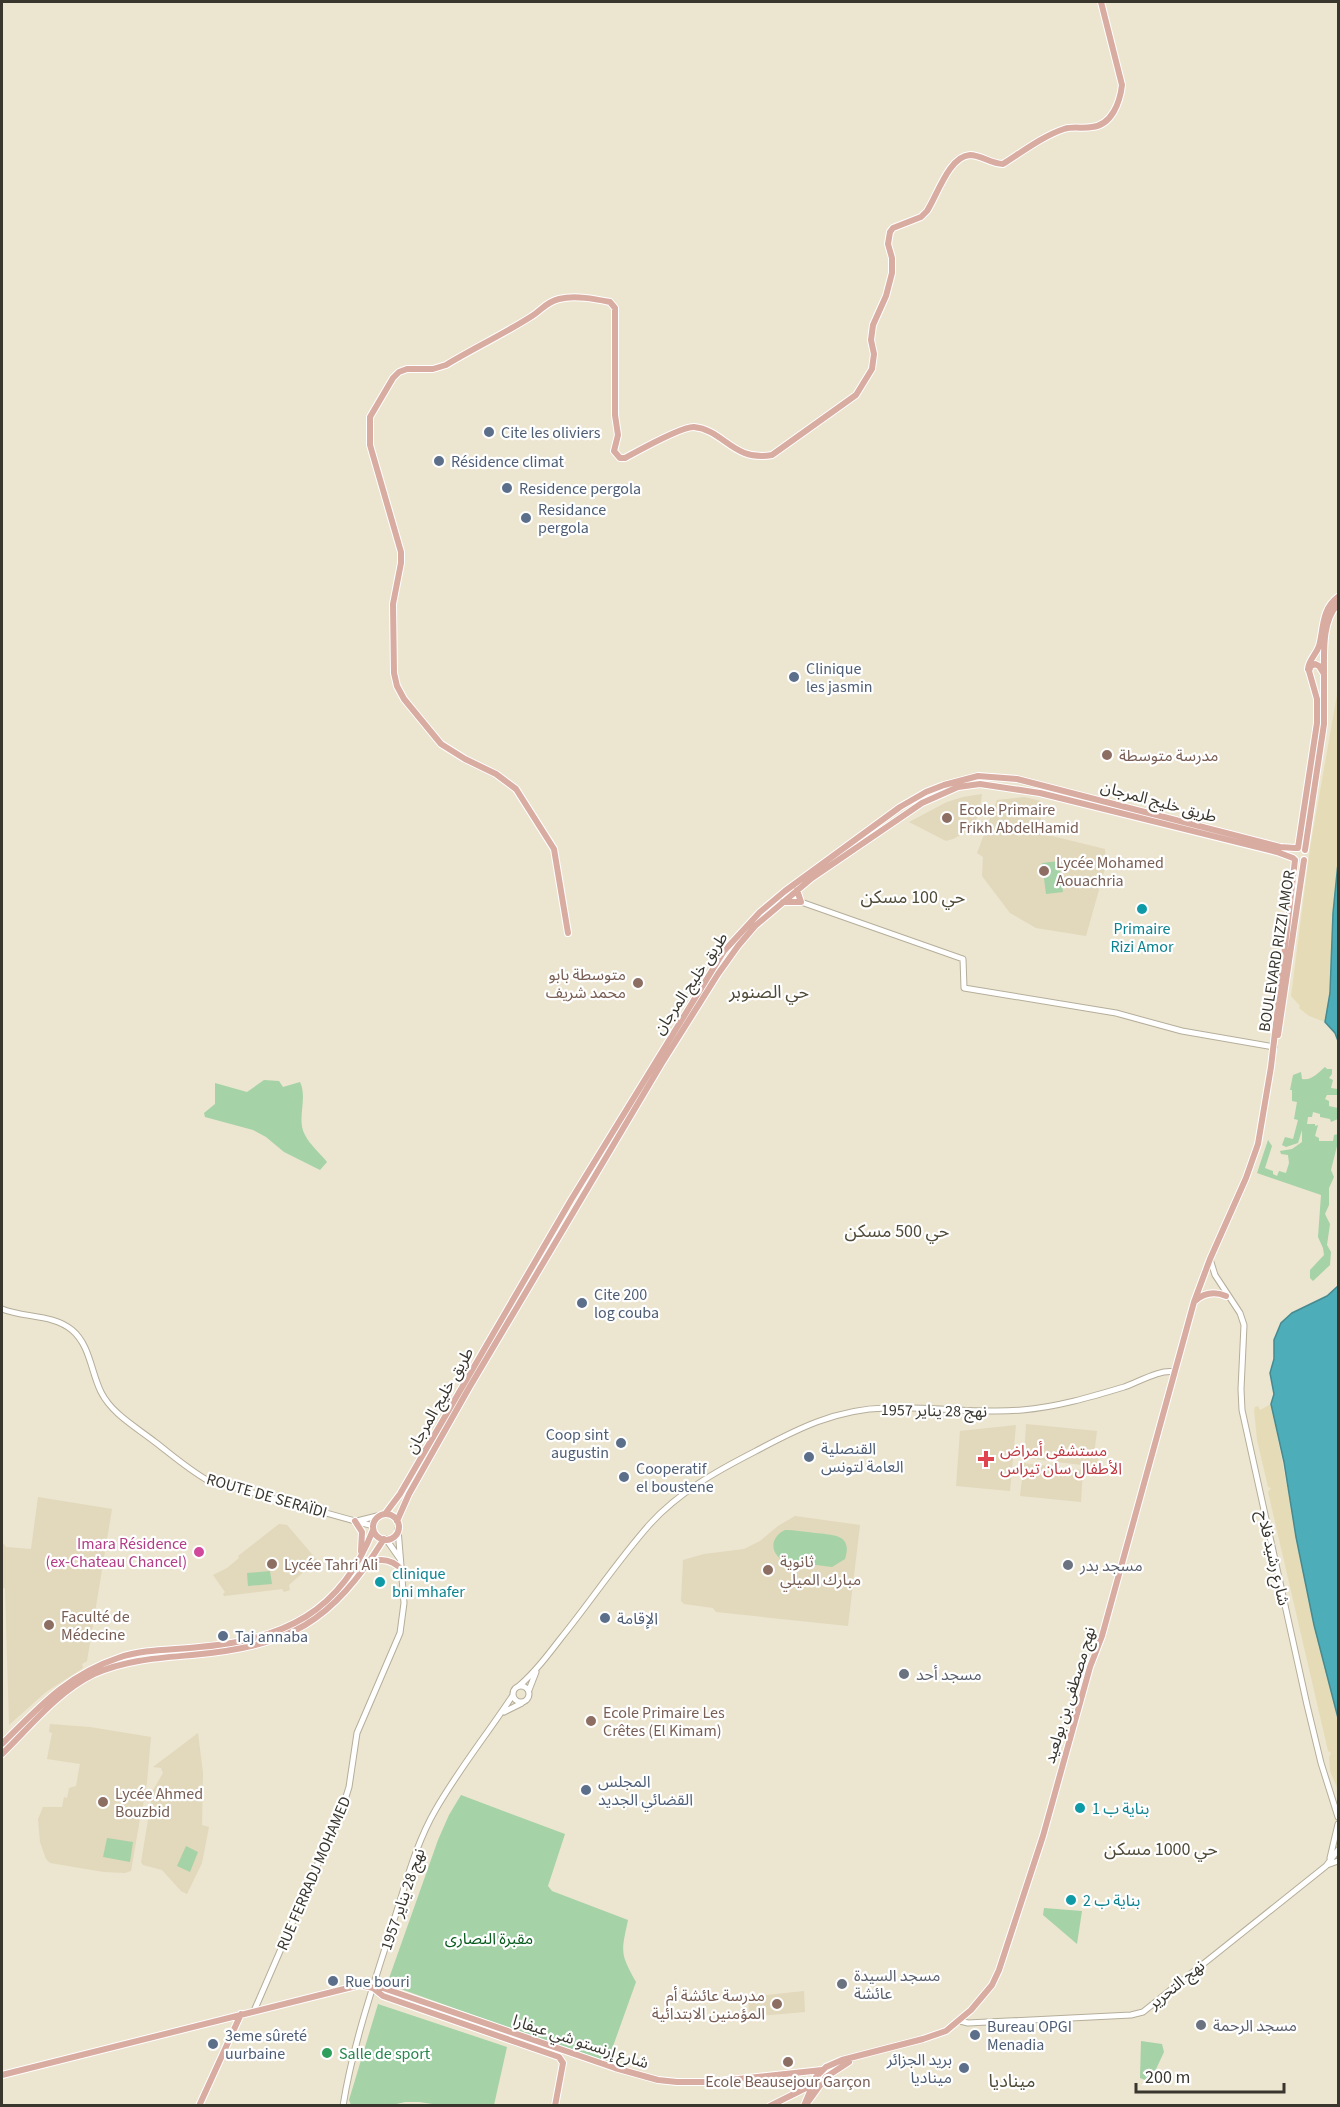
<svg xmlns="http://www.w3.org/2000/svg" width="1340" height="2107" font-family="'Source Sans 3','Noto Sans Arabic',sans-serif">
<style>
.built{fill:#e2d8bc}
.green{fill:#a5d2a7}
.sand{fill:#e5dcb7}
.water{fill:#4daeba;stroke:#478a90;stroke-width:1.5}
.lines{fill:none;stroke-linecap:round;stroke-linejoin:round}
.minor-casing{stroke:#b5ae9a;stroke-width:7}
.major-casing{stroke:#fff;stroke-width:8}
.minor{stroke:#fff;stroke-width:5}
.major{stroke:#d9aca2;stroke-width:6}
.service-dot{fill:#5c6f8a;stroke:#fff;stroke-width:2}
.education-dot{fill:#8d6e63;stroke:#fff;stroke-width:2}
.culture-dot{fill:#0f9aa8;stroke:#fff;stroke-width:2}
.health-dot{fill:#e0444e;stroke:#fff;stroke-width:2}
.hotel-dot{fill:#d1479c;stroke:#fff;stroke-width:2}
.worship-dot{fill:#6b7280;stroke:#fff;stroke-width:2}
.leisure-dot{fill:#2e9e5b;stroke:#fff;stroke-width:2}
.labels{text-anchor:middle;stroke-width:4.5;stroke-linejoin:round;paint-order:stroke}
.service-label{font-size:16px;fill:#4e5e75;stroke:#fff;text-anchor:start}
.education-label{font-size:16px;fill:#785e54;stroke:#fff;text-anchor:start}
.street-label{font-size:16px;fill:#39362e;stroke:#fff}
.culture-label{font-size:16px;fill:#0d838f;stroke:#fff;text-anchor:start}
.health-label{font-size:16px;fill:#be3a42;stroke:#fff;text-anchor:start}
.hotel-label{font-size:16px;fill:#b23c85;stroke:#fff;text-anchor:end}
.worship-label{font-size:16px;fill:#5b616d;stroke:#fff;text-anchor:start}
.park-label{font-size:16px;fill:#065b1c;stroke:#fff}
.leisure-label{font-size:16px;fill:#27864d;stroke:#fff;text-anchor:start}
.neighbourhood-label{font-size:18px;fill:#504a38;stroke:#fff}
</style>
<rect width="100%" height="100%" fill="#ece5d0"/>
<!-- built -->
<path class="built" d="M982,794L979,814L970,830L953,839L946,841L909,822L947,802L963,797Z
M1024,797L1041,801V826L1045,836H1052L1105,849L1106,865L1086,936L1036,928L1010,913L982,876L983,857L977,853L997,800Z
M1026,1424L1097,1431L1094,1455L1099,1456L1098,1467L1024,1458Z
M1016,1425L1010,1491L956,1486L960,1431Z
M1024,1463L1083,1470L1081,1502L1020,1496Z
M38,1497L112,1509L87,1661L82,1664L83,1668L46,1692L9,1725L5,1588L2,1589V1542L6,1547L31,1549Z
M795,1516L860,1525L848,1626L716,1612L713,1608L684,1604L681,1601L683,1560L704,1554L744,1549L760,1541L778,1526Z
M279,1524L287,1525L317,1560L289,1585L290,1590L284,1592L282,1589L224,1596L223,1594L225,1592L213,1575L227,1568L239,1558L238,1556Z
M50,1724L90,1727L151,1737L147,1782L142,1811H138L137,1818L140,1819L131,1871L125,1873L104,1872L50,1863L46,1859L40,1842L38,1819L43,1807H62L64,1797L67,1798L69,1788L76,1786L80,1764L47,1759L52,1733L49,1732Z
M198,1733L203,1773L202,1825L209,1827L202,1863L187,1894L181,1891L162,1870L143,1865L141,1862L153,1790L163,1773L161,1768L153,1767Z
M804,1991L805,2012L749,2017L748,1997Z"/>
<!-- green -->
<path class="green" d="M1059,861L1063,892L1046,894L1042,863Z
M1325,1067L1327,1069H1332V1074L1329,1078L1333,1080L1331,1088L1338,1089V1095H1327L1325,1099L1329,1101V1106L1338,1108V1119L1331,1122L1330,1119L1320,1117V1114L1313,1112L1312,1117H1308L1307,1124H1315V1126L1318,1125L1315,1136L1319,1138V1141H1333L1334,1135L1338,1134V1142L1331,1170L1334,1177L1329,1188V1205L1325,1214L1330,1224L1327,1245L1331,1252L1330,1265L1313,1281L1310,1278V1270L1324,1255L1323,1248L1318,1237L1321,1195L1257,1173L1268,1140L1272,1146L1265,1168L1273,1171V1174L1277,1176L1279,1171L1286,1173L1289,1163L1288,1155L1281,1154L1280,1151L1292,1149L1302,1142V1130L1298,1143L1286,1147L1282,1145L1285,1137L1293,1139L1298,1120L1294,1119L1297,1102L1292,1101V1090H1290L1293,1075L1301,1072L1302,1079C1311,1081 1318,1073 1325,1067Z
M264,1080L279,1081L283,1087L300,1082C308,1099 296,1119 305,1135C310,1145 320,1153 327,1162L320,1170L284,1152L266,1137L253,1130L205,1117L204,1113L215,1104V1083L247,1092Z
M785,1530C795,1530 806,1532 815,1533C833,1535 853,1534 845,1559L832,1567L785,1561C769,1554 770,1537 785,1530Z
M270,1571L272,1584L248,1586L247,1573Z
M461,1795L565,1834L548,1886L552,1891L628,1920C621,1953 620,1953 636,1982L607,2063L387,1984L438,1840L449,1815Z
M107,1838L133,1842L130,1862L103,1857Z
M186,1846L198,1852L190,1872L177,1866Z
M1044,1908L1082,1911L1077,1944L1043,1915Z
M378,2004L507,2047L494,2105H439L419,2102H405L392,2105H351L349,2100Z
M1141,2041L1162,2044L1164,2052L1150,2082L1140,2078Z"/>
<!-- sand -->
<path class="sand" d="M1338,689V863L1333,913L1330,993L1325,1022L1309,1016L1299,1008L1300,1006L1291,996L1310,848Z
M1271,1404L1314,1625L1338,1718V1790L1330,1771L1329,1757L1331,1753L1328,1751L1268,1492L1271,1488L1268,1487L1257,1440L1254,1410L1255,1407L1258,1406L1260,1410Z"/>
<!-- water -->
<path class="water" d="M1338,863V1041L1335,1033L1325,1022L1330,993L1333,913Z
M1338,1286V1718L1314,1625L1296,1537L1284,1462L1271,1404L1274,1394L1270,1373L1274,1359V1340L1281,1323L1292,1313L1327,1296Z"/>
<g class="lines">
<!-- minor casing -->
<g class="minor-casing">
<path id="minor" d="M790,895L801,902L963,959L964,988L1116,1013L1182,1031L1274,1047
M1210,1259L1215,1275L1240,1313L1244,1325L1241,1389L1242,1410L1307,1705L1321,1763L1338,1817
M2,1309C24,1318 53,1314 72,1330C90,1345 91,1372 101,1392C112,1414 136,1427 155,1442C172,1455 188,1469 207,1480L373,1526
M357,1521L381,1515
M386,1539L400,1559
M513 1694a8 8 0 1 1 16 0a8 8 0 1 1-16 0Z
M519,1686C535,1672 548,1655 561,1638C591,1601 618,1560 650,1524C679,1492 717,1471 754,1452C797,1429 836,1409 886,1408C932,1406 977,1414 1022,1410C1057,1407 1091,1397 1124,1387C1139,1382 1159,1369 1175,1372
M529,1690L536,1672
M504,1712L522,1703
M1330,1858L1338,1824
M1327,1865L1338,1861
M254,2011L343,1806L349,1787L357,1733L400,1633L404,1603L398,1529
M960,2021L968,2023L1131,2015L1143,2012L1326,1866L1338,1850
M343,2106C353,2043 375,1981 394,1920C406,1883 416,1843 436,1809C459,1769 488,1733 513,1695"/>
</g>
<!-- major casing -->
<g class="major-casing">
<path id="major" d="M1308,669C1309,659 1316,655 1319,646C1324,628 1321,610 1338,597
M1324,673C1324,651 1322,621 1338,604
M1298,848L1317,723V699L1309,671L1311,666L1315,664L1319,666L1324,674V724L1305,850
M783,902H801L797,890
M568,933L554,849L516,789L496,774L465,759L441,744L404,699L397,686L394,673L393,604L401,563V552L370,445V417L393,378L399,372L407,369H433L446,365C474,348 504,334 532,316C542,310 546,302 559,299C575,295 595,299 610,302L615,308V415L618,435L614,451L620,458H625C638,451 682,426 694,427C724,430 733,462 772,455L856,395L872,369L874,354L871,340L873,325L886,296L892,273V258L888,244L890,232L893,228L921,217L927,211C937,196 949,156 970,155C981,155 991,164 1003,164C1022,152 1043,136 1064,129C1074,126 1082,129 1092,127C1112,125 1120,102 1122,85L1101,2
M1278,1035L1304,860
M1195,1301C1204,1293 1214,1291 1226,1296
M385,1514L400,1494L571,1200L724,951L760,912L785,891L900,807L926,792L944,785L978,776L1017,779L1280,847L1295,848
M373 1527a13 13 0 1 1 26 0a13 13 0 1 1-26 0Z
M355,1521L362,1532L361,1551
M397,1521L409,1494L469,1388L662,1063L718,974L738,946L755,926L812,878L922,803L958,787L980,784L1040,793L1277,852L1293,858
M370,1562C382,1558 393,1560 402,1570
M2,1744C39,1707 67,1675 118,1658C143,1649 173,1650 199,1647C284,1640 341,1612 373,1530
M2,1754C30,1727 57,1692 94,1674C125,1660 158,1658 192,1655C290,1646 331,1623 384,1539
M373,1988L383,1996L559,2057L563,2063L555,2106
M2,2075L360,1985L373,1988H383L615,2068L658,2080L677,2082H710L822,2070
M808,2102L826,2077L849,2062
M199,2106L241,2014
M770,2106L812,2085
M804,2106L816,2077L826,2067L842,2060L923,2039L946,2031L971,2010L992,1985L999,1970L1043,1836L1090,1667L1102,1636L1194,1302L1210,1259L1246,1178L1258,1144L1271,1067L1295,860"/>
</g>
<!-- minor -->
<use href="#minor" class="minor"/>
<!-- major -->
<use href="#major" class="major"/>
</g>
<!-- markers -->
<g class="service-dot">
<circle cx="489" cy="432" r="6"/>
<circle cx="439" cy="461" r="6"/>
<circle cx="507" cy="488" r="6"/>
<circle cx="526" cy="518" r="6"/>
<circle cx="794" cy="677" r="6"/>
<circle cx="582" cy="1303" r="6"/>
<circle cx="621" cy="1443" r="6"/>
<circle cx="809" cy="1457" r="6"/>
<circle cx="624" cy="1477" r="6"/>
<circle cx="605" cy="1618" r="6"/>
<circle cx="223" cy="1636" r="6"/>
<circle cx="586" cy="1790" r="6"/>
<circle cx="333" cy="1981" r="6"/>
<circle cx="975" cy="2035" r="6"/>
<circle cx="213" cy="2044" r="6"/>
<circle cx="964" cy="2068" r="6"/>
</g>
<g class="education-dot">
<circle cx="1107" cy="755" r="6"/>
<circle cx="947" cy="818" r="6"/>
<circle cx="1044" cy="871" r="6"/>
<circle cx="638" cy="983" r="6"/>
<circle cx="272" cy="1564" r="6"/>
<circle cx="768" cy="1570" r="6"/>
<circle cx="49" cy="1625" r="6"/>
<circle cx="591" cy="1721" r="6"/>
<circle cx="103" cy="1802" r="6"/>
<circle cx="777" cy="2004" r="6"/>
<circle cx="788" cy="2062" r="6"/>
</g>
<g class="culture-dot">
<circle cx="1142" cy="909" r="6"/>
<circle cx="380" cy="1582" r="6"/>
<circle cx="1080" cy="1808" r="6"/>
<circle cx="1071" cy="1900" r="6"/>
</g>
<path class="health-dot" d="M983 1450h6v6h6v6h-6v6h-6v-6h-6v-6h6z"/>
<circle class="hotel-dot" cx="199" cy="1552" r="6"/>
<g class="worship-dot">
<circle cx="1068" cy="1565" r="6"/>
<circle cx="904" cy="1674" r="6"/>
<circle cx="842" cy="1984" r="6"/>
<circle cx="1201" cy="2025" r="6"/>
</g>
<circle class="leisure-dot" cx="327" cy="2053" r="6"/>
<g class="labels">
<!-- service labels -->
<g class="service-label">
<text x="501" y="438">Cite les oliviers</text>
<text x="451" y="467">Résidence climat</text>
<text x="519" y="494">Residence pergola</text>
<text x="538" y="515">Residance<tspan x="538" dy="18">pergola</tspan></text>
<text x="806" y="674">Clinique<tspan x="806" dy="18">les jasmin</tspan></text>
<text x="594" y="1300">Cite 200<tspan x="594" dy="18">log couba</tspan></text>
<text x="609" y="1440" text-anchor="end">Coop sint<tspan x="609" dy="18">augustin</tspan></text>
<text x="821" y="1454">القنصلية<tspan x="821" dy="18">العامة لتونس</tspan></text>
<text x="636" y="1474">Cooperatif<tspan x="636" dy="18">el boustene</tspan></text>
<text x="617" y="1624">الإقامة</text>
<text x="235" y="1642">Taj annaba</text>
<text x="598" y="1787">المجلس<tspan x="598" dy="18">القضائي الجديد</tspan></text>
<text x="345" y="1987">Rue bouri</text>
<text x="987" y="2032">Bureau OPGI<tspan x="987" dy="18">Menadia</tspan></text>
<text x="225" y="2041">3eme sûreté<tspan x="225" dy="18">uurbaine</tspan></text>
<text x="952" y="2065" text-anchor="end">بريد الجزائر<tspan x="952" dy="18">ميناديا</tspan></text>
</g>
<!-- education labels -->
<g class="education-label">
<text x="1119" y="761">مدرسة متوسطة</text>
<text x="959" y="815">Ecole Primaire<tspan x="959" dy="18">Frikh AbdelHamid</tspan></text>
<text x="1056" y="868">Lycée Mohamed<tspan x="1056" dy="18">Aouachria</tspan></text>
<text x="626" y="980" text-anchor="end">متوسطة بابو<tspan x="626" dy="18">محمد شريف</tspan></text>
<text x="780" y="1567">ثانوية<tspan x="780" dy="18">مبارك الميلي</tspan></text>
<text x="284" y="1570">Lycée Tahri Ali</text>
<text x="61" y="1622">Faculté de<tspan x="61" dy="18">Médecine</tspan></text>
<text x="603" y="1718">Ecole Primaire Les<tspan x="603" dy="18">Crêtes (El Kimam)</tspan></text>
<text x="115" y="1799">Lycée Ahmed<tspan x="115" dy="18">Bouzbid</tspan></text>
<text x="765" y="2001" text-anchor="end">مدرسة عائشة أم<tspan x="765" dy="18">المؤمنين الابتدائية</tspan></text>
<text x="788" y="2087" text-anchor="middle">Ecole Beausejour Garçon</text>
</g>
<!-- street labels -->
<g class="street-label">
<text transform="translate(1159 801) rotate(15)" y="6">طريق خليج المرجان</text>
<text transform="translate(1276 951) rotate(-81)" y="6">BOULEVARD RIZZI AMOR</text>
<text transform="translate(690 983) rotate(-56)" y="6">طريق خليج المرجان</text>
<text transform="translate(439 1400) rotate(-60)" y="6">طريق خليج المرجان</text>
<text transform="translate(934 1410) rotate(1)" y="6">نهج 28 يناير 1957</text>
<text transform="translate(267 1495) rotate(16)" y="6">ROUTE DE SERAÏDI</text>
<text transform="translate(1274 1558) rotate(77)" y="6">شارع رشيد فلاح</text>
<text transform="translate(1069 1695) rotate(-73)" y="6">نهج مصطفى بن بولعيد</text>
<text transform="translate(313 1873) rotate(-67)" y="6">RUE FERRADJ MOHAMED</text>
<text transform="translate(402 1899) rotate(-71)" y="6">نهج 28 يناير 1957</text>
<text transform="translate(1176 1984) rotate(-39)" y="6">نهج التحرير</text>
<text transform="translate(581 2041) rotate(18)" y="6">شارع إرنستو شي عيفارا</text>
</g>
<!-- culture labels -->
<g class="culture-label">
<text x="1142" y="934" text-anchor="middle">Primaire<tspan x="1142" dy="18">Rizi Amor</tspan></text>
<text x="392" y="1579">clinique<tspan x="392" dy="18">bni mhafer</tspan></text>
<text x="1092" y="1814">بناية ب 1</text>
<text x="1083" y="1906">بناية ب 2</text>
</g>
<!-- health labels -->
<g class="health-label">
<text x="1000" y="1456">مستشفى أمراض<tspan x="1000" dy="18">الأطفال سان تيراس</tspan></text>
</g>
<!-- hotel labels -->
<g class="hotel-label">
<text x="187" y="1549">Imara Résidence<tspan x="187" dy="18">(ex-Chateau Chancel)</tspan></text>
</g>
<!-- worship labels -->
<g class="worship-label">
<text x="1080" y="1571">مسجد بدر</text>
<text x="916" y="1680">مسجد أحد</text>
<text x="854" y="1981">مسجد السيدة<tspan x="854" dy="18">عائشة</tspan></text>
<text x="1213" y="2031">مسجد الرحمة</text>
</g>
<!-- park labels -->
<g class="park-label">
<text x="489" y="1944">مقبرة النصارى</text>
</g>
<!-- leisure labels -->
<g class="leisure-label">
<text x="339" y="2059">Salle de sport</text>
</g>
<!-- neighbourhood labels -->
<g class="neighbourhood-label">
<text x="913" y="903">حي 100 مسكن</text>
<text x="769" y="998">حي الصنوبر</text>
<text x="897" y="1237">حي 500 مسكن</text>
<text x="1161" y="1855">حي 1000 مسكن</text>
<text x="1012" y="2087">ميناديا</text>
</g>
</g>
<!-- border -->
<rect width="1340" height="2107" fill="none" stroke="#39362e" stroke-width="6"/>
<!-- scale -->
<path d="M1136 2083v9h148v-9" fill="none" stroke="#39362e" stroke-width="3"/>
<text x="1145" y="2083" font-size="18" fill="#39362e" stroke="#ffffff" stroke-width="4.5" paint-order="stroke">200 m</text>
</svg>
